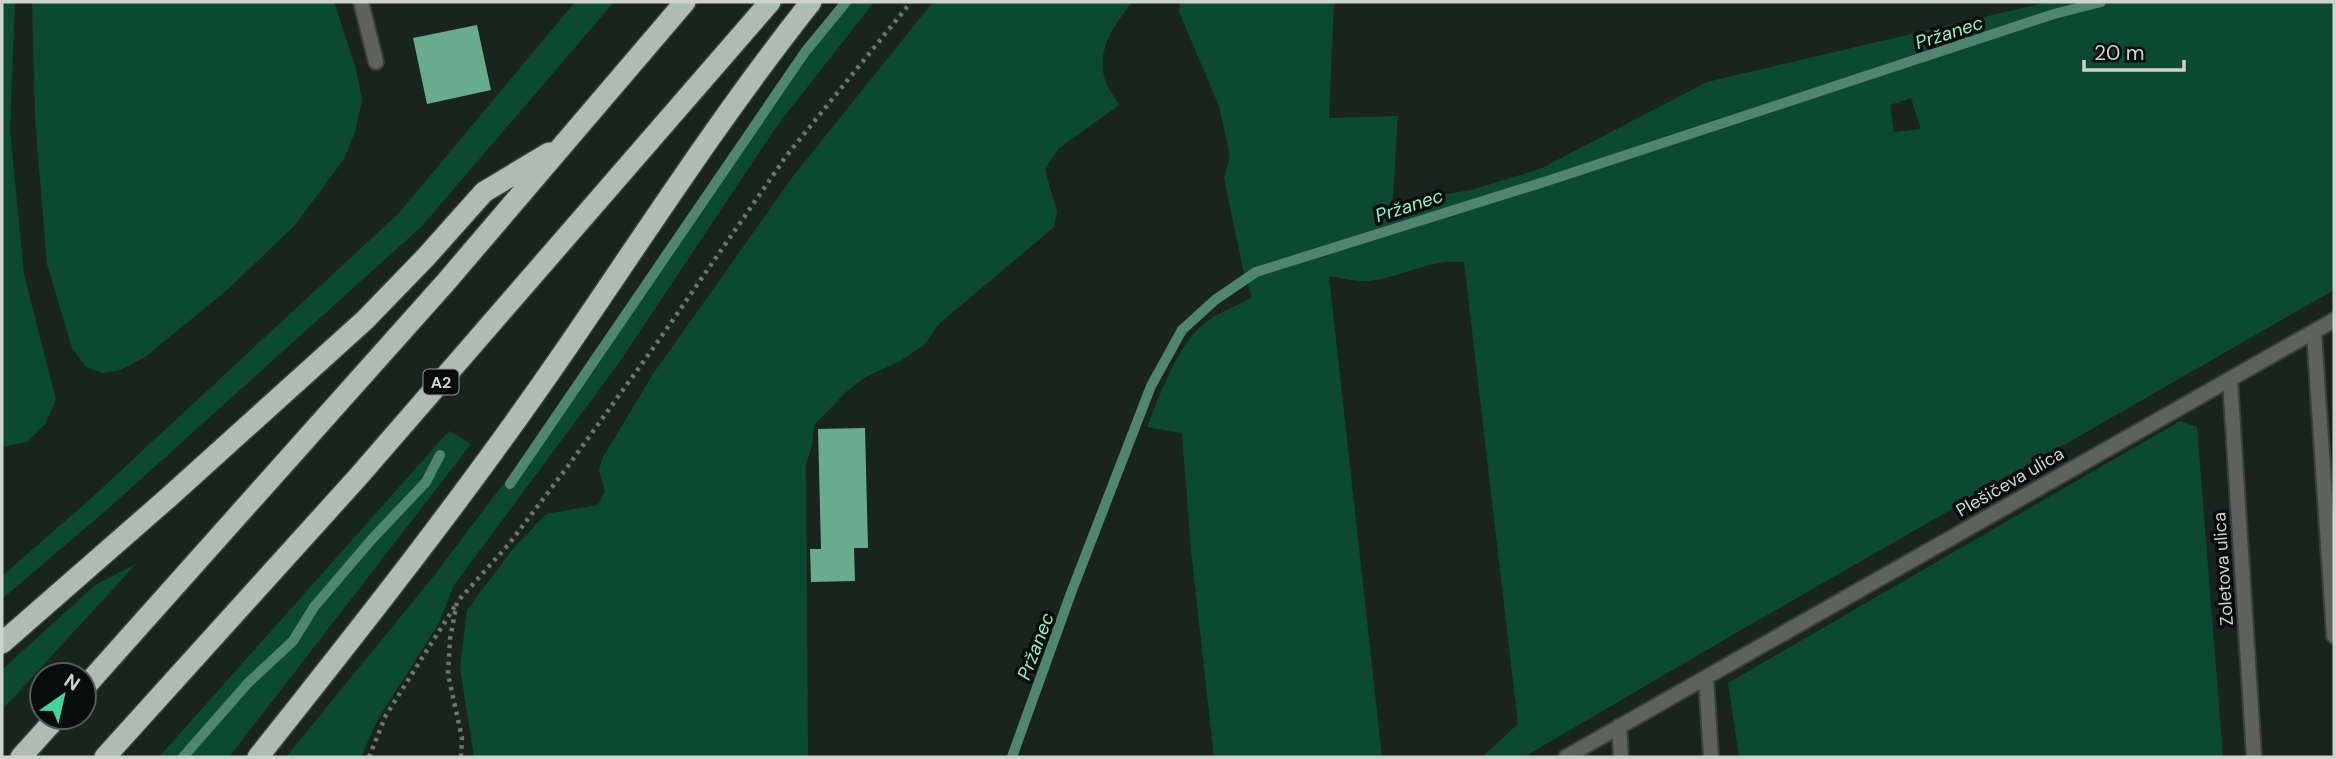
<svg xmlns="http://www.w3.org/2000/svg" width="2336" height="759" font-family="'DM Sans',sans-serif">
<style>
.green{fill:#0c4933;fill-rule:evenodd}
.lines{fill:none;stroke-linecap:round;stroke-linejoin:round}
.stream{stroke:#508571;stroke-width:10}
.building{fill:#68ac8e}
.minor-casing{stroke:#37403b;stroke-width:18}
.motorway-casing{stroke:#37403b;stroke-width:24}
.path{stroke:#6d7671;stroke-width:4.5;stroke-dasharray:3.5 5;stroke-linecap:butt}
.minor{stroke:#5d625f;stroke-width:14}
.motorway{stroke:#afbcb5;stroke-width:21}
.labels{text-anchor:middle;stroke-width:7;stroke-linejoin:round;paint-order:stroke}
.shield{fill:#080c0a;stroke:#929895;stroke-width:2}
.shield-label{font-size:16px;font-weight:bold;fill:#cdd4d0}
.street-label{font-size:18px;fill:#cdd4d0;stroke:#080c0a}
.water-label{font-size:19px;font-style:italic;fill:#8ef2c6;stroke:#080c0a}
</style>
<rect width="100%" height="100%" fill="#1a241f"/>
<!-- green -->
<path class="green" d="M2,2H15L10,130L24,274L56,400L45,424L27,442L2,447Z
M32,2H334L356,69L362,100L355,132L344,159L295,225L226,291L145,357L120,370L102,373L86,367L72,348L47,264L35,118Z
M575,2H614L422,226L110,507L2,599V576L87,502L399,213Z
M848,2H874L776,127L616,367L454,585L439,623L378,719L361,757H286L433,577L547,426L645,287L756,121Z
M933,2H1132C1115,25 1096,48 1105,80C1107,88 1115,97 1119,105L1058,149L1045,170L1057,211L1054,227L939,324L924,345L900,361L864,378L846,392L814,425L812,446L806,464L808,757H474L460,668L467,610L512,550L546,514L598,505L605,491L599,470L603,457L653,374L794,175Z
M1180,2H1334L1329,118L1398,116L1392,212L1416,199L1471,190L1540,169L1707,82L2048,2H2334V290L1734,634L1524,757H1482L1518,724L1464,262C1431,258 1401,278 1368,281C1356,282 1341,278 1329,276L1382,757H1214L1191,550L1182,433L1147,427C1160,395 1179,339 1209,320C1222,311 1238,306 1252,297L1243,269L1224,178L1230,156L1219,106L1179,12ZM1911,98L1921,129L1894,132L1890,105Z
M2180,421L2197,427L2223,757H1739L1728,683Z
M449,431L471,444L229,757H159Z
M136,564L2,710V670L95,585Z"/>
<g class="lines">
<!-- stream -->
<path class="stream" d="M510,484L805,52L846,2
M183,757L248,683L293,641L314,607L372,539L426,482L440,455
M1012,757L1071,593L1151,386L1182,330L1215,300L1256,272L1547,181L2054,14L2101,2"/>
</g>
<!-- building -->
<path class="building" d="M477,25L491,90L427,104L413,38Z
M865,428L868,548H854L855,581L811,582L810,549H821L818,429Z"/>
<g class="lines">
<!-- minor casing -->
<g class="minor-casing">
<path id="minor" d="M361,2L376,62
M2314,332L2334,636
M2230,379L2254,757
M1706,678L1711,757
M1619,726L1621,757
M1566,757L2334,320"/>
</g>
<!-- motorway casing -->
<g class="motorway-casing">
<path id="motorway" d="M2,643L169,497L365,320L426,257L484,192L549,153
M84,688L446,282L685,2
M21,757L57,717
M105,757L358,477L770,2
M258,757C363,625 468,492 564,352C645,234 722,114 811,2"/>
</g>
<!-- path -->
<path class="path" d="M369,757L386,715L455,606
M461,757L462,738L448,674L450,639L457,602L509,544L568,466L659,340L787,155L911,2"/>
<!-- minor -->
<use href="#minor" class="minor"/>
<!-- motorway -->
<use href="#motorway" class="motorway"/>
</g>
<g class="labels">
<!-- shield labels -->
<rect class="shield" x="423.5" y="369.5" width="35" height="25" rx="5"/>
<g class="shield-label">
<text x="441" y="388">A2</text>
</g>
<!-- street labels -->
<g class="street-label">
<text transform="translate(2010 482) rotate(-30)" y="6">Plešičeva ulica</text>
<text transform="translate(2223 569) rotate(-94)" y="6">Zoletova ulica</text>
</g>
<!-- water labels -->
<g class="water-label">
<text transform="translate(1949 32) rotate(-18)" y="7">Pržanec</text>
<text transform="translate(1409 205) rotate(-18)" y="7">Pržanec</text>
<text transform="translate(1035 646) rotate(-69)" y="7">Pržanec</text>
</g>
</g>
<!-- border -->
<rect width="2336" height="759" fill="none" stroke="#cdd4d0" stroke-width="7"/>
<!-- north arrow -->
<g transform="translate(63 696) rotate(34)"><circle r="33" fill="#080c0a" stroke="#575c59" stroke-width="2"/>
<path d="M0-5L12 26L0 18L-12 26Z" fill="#46d49e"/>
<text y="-10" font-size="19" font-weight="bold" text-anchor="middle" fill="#cdd4d0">N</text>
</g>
<!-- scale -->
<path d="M2084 60v10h100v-10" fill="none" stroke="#cdd4d0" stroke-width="3.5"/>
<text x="2094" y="60" font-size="21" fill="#cdd4d0" stroke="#080c0a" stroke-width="5" paint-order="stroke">20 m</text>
</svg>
